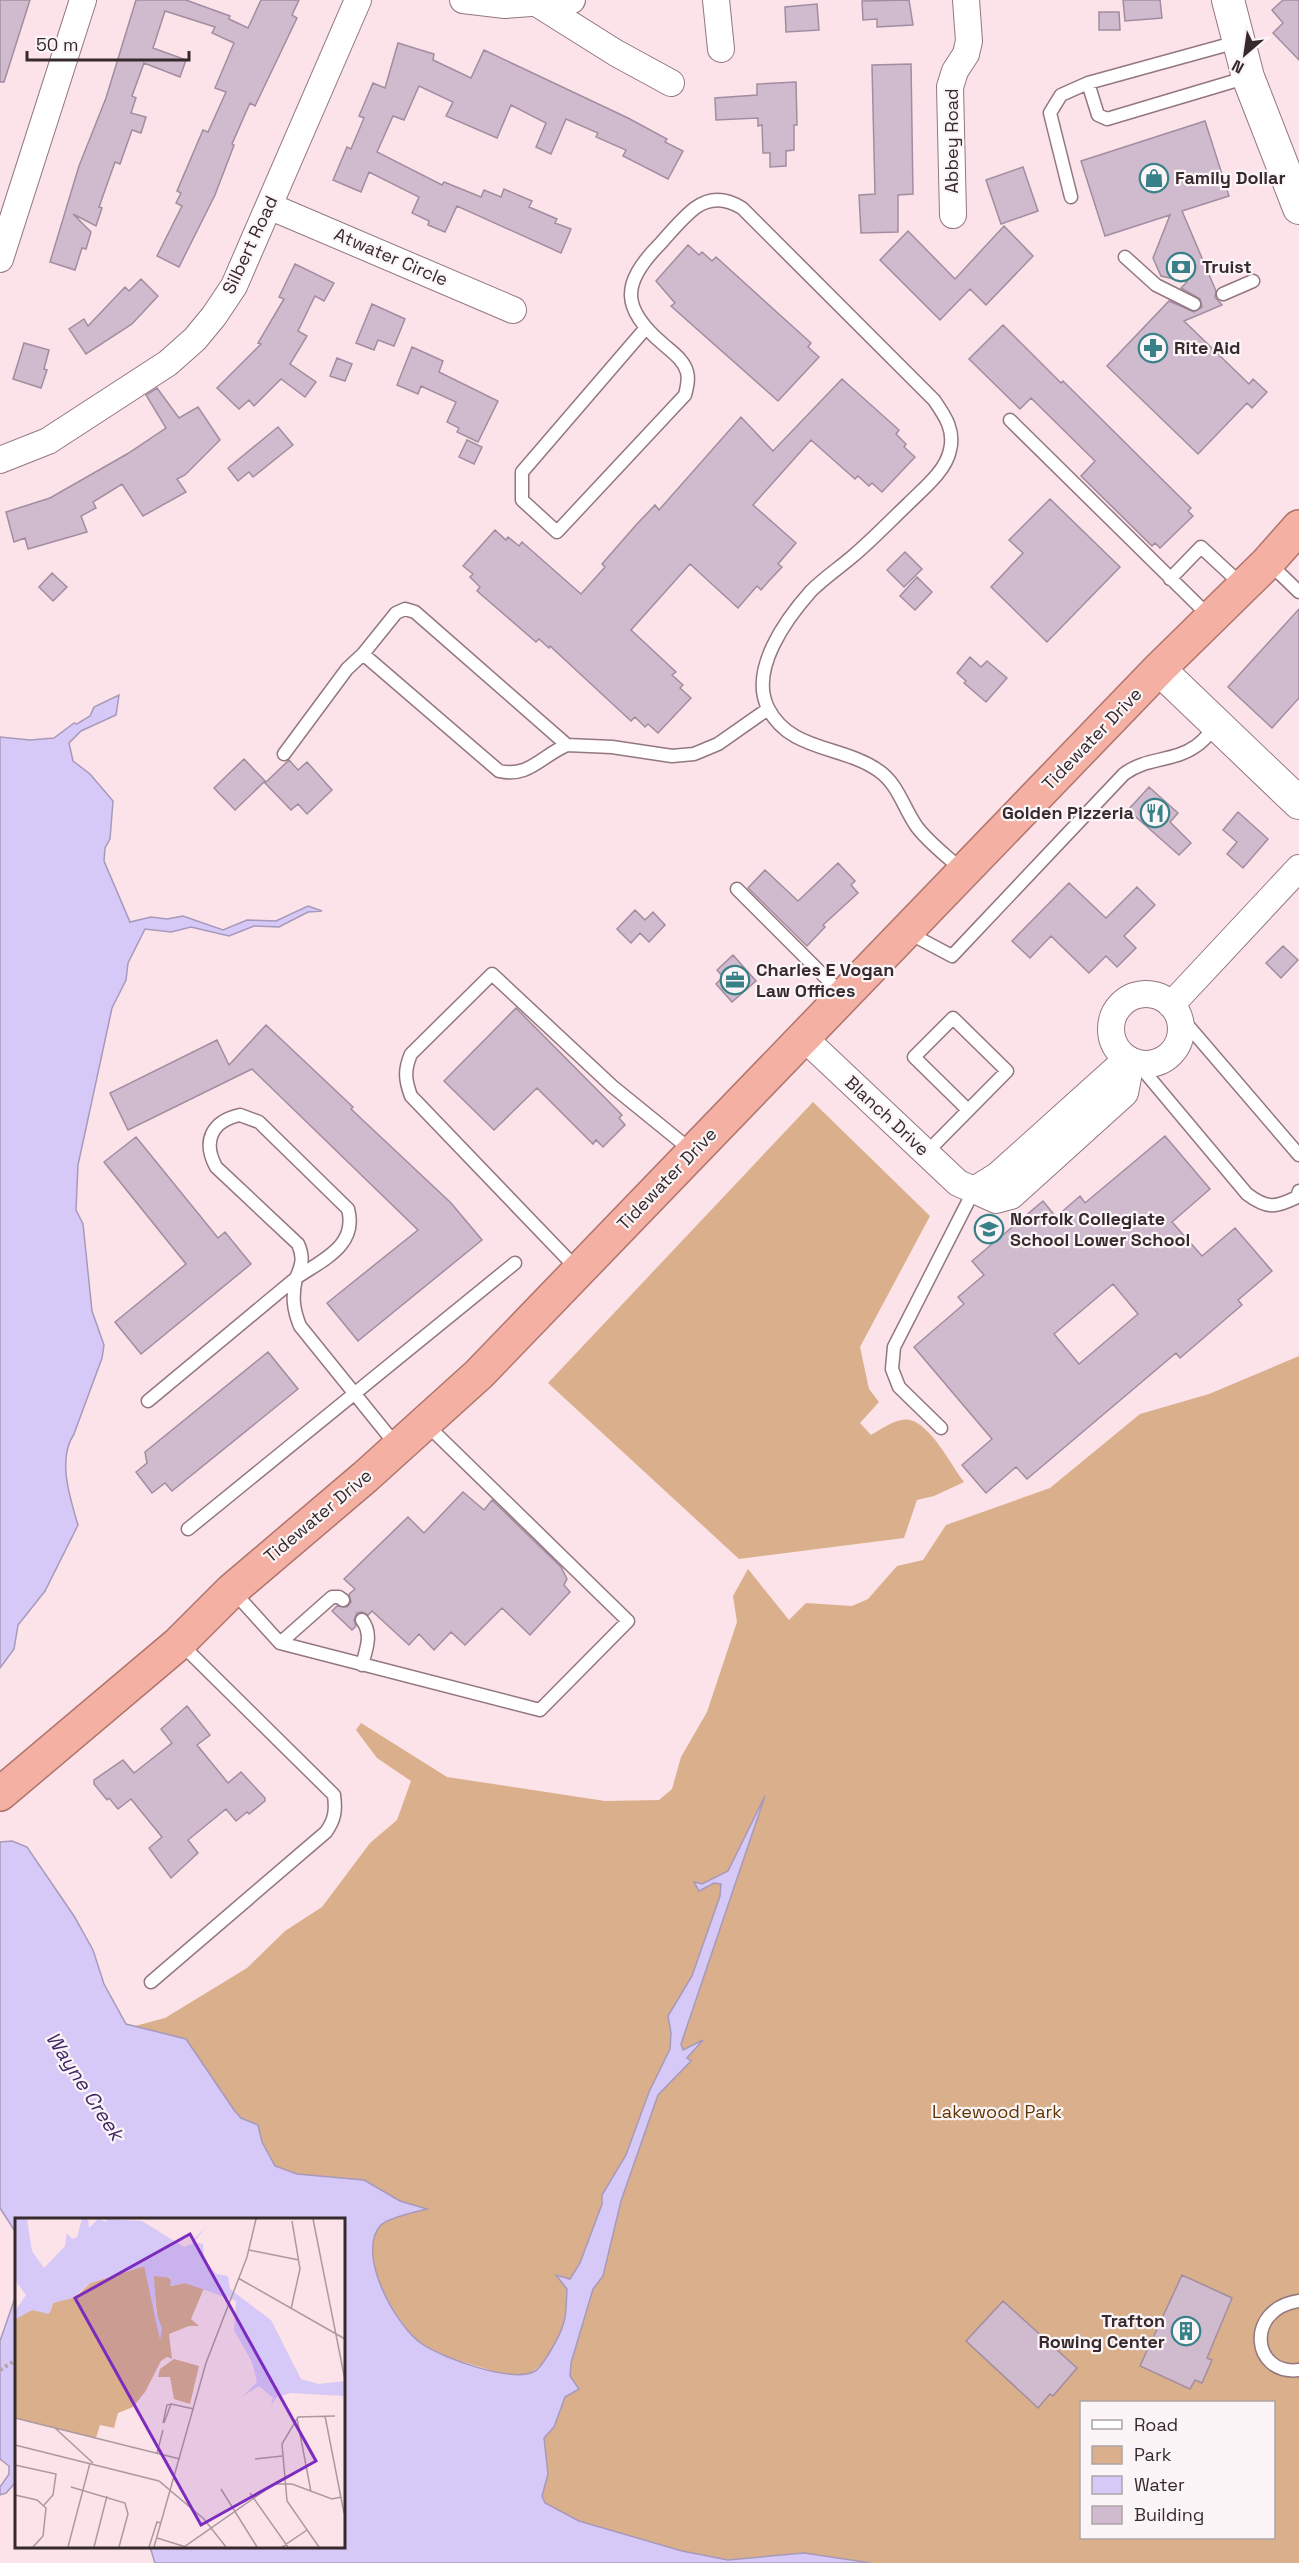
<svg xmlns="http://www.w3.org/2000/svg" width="1299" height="2563" font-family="'Space Grotesk',sans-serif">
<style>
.green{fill:#daaf8b;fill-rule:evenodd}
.water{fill:#d7c9f7;stroke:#a799ba;stroke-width:1.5}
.building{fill:#d0bace;stroke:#a28da0;stroke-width:1.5;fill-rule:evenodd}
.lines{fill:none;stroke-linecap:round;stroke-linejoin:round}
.service-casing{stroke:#93777e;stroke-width:15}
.minor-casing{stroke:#93777e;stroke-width:28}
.tertiary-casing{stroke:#93777e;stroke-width:34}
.trunk-casing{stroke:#b0746b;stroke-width:36}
.path{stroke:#b7a2a8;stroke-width:4;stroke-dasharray:3 3;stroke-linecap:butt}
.service{stroke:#fff;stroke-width:12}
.minor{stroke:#fff;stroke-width:26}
.tertiary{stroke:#fff;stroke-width:32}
.trunk{stroke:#f4b0a3;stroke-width:33}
.labels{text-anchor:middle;stroke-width:4.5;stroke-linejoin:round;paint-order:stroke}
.street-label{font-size:18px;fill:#362a2d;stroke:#fcf5f7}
.poi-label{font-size:18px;font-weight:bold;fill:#362a2d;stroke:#fcf5f7;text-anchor:start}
.park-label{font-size:18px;fill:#623500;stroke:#fcf5f7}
.water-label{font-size:20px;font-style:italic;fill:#402567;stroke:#fcf5f7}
.inset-road{fill:none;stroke:#ad989e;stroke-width:1.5}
.view{fill:#7b2cbf;fill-opacity:0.15;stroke:#7b2cbf;stroke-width:3}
.inset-edge{fill:none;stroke:#362a2d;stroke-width:3}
</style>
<rect width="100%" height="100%" fill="#fce2e9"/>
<!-- green -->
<path class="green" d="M813,1102L930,1216L860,1347L869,1389L879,1402L860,1423L871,1435C882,1429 897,1417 910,1420C931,1425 951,1465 964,1482L934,1496L917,1500L904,1538L739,1559L548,1383Z
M1299,1356V2563H871L804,2553L728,2560L682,2551L579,2521L545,2503L542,2496L548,2474L544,2438L554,2427L565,2396L571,2363L593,2289L603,2276L621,2201L658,2095L690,2061L686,2058L701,2041L683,2051L681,2044L763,1802L728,1871L702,1884L695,1882L699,1891L714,1883L721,1884L720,1896L692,1976L668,2016L671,2033L670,2049L649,2092L626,2155L602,2195V2204L580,2263L570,2279L557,2275L567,2289C566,2301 567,2315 563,2326C558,2341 542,2371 525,2375C510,2378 494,2371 480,2367C461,2361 437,2356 421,2343C398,2325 349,2247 382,2223C392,2216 414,2214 425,2209L400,2201L364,2180L297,2174L275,2166L262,2142L258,2125L241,2118L234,2110L186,2039L135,2026L165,2018L247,1968L285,1931L322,1907L370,1843L397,1820L411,1781L377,1758L356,1730L361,1723L447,1777L605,1801L659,1800L672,1789L681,1757L707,1712L737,1622L733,1596L748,1569L789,1620L806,1603L852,1606L868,1599L897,1566L923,1560L946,1525L1050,1488L1140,1414L1209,1394ZM1082,2402H1274V2538H1082Z"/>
<!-- water -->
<path class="water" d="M119,695L116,715L81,731L69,743L73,761L90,774L113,801L110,839L105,848L104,861L130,922L151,917L167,919L183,916L223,930L247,920L276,921L308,906L322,911L308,912L279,927L254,926L229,936L191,927L171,932L145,929L128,963L126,980L112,1008L78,1165L76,1210L83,1224L92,1311L104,1345L102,1358L74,1434C57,1459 70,1498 78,1525L45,1591L18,1625L14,1649L0,1668V737L30,740L54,738L74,723L77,724L90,716L94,707Z
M765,1796L681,2044L683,2050L703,2040L687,2058L691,2061L658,2095L621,2201L603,2276L593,2289L571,2363L570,2376L579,2389L565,2397L554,2427L544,2438L548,2474L542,2496L545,2503L579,2521L682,2551L728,2560L804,2553L871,2563H155L150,2547L344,2546V2220H16V2233L0,2208V1842L12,1841L27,1847L74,1916L93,1950L104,1984L126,2024L186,2039L234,2110L241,2118L258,2125L262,2142L275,2166L297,2174L364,2180L400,2201L427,2209C416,2212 386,2218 380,2226C356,2255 396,2326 422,2344C443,2358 513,2384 535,2371C543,2366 560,2336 563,2325C567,2315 566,2301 567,2289L556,2275L570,2279L580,2263L602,2204V2195L626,2155L649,2092L670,2049L671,2033L668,2016L692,1976L720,1896L721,1884L714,1883L699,1891L694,1882L702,1884L728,1871Z
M16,2295V2482L6,2493L0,2495V2487L9,2474V2466L0,2459V2341Z"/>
<!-- building -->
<path class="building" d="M0,0H30L4,82H0Z
M136,0H186L230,16L229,19L248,28L261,0H299L292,15L297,18L255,106L250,103L232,144L234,145L215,195L179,267L157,256L182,206L176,203L181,193L177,191L203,130L208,132L226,92L215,88L234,43L212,33L215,27L165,11L153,48L186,60L180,77L144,63L132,96L136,98L131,113L146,117L141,133L132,130L120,164L115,162L99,207L102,208L96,226L73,214L91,232L86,249L82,248L75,270L50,262L79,166L106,98Z
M909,0L913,25L877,27V19L863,20L862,1Z
M1123,0H1160L1162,18L1125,21Z
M1283,0H1299V60L1273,33L1283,23L1272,10Z
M817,4L819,30L786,32L785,7Z
M1099,12H1119L1120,30H1099Z
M398,43L434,54L433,60L471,78L484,50L628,118L667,139L665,142L683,151L668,179L623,156L626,150L596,137L598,133L566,119L551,154L536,147L546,123L511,105L497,138L446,116L453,102L419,86L404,120L393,116L377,152L442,185L444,182L481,197L484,190L501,197L504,189L532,201L529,207L557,219L555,223L571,229L561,253L457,206L445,232L428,225L429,221L412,213L419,197L369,172L361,192L333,180L347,147L351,149L364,118L359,116L373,83L385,88Z
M911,64L913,194L898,195V232L861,233L859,195L875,194L872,65Z
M796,82L797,125H794V150L786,151V166L770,167V153H763L762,125L758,126V118L716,120L715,98L757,95V84Z
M1205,121L1229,196L1182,211L1216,291L1215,297L1222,305L1184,321L1249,384L1253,379L1267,392L1252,408L1247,403L1198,454L1107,366L1169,301L1194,312L1202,307L1200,299L1181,288L1187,282L1161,276L1153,258L1170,215L1105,236L1081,161Z
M1023,167L1038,211L1001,224L986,180Z
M1004,226L1033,256L986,305L970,289L940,320L880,260L908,231L955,279Z
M688,245L699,255L702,252L712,261L716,257L811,343L808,347L819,357L778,401L671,306L675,303L656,281Z
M295,264L334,283L324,301L315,296L298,331L307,336L290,364L316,382L305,397L281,379L254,406L249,400L239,409L217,388L261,344L258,343L284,299L279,297Z
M141,279L158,296L132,324L86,354L69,329L84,319L88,326L125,287L129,291Z
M372,304L405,319L394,346L378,340L374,350L356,343Z
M1003,325L1061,383L1063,381L1191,508L1188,511L1193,516L1160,548L1155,543L1152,546L1081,476L1095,461L1031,398L1020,409L969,359Z
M24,343L49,350L44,369L47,370L41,388L13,379Z
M412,347L443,361L439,372L498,401L478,442L457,432L459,428L447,422L456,402L421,386L418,394L397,385Z
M337,358L352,364L345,381L330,376Z
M842,379L899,430L896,434L906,444L904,447L915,457L882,492L872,483L869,486L858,476L855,479L811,440L753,505L796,543L778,564L782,567L767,583L761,590L757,586L738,608L690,564L631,630L676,672L672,675L683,685L680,688L691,698L658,733L648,724L645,727L635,717L631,721L550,646L549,648L539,639L536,642L477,591L480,587L470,577L473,574L463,566L495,530L506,540L508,537L519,546L522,542L581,594L605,567L602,564L636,525L655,505L659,510L741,417L773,451Z
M157,388L179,418L198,407L220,440L185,475L177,479L186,492L143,516L122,484L93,502L96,508L81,516L87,532L28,549L25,538L14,542L6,512L50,498L127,454L166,428L146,395Z
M278,427L293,445L253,477L249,472L238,481L228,468Z
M467,440L482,447L474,464L459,457Z
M1050,499L1120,567L1047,642L991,587L1023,553L1009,540Z
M905,552L922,569L904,587L887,570Z
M52,573L67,587L53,601L39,587Z
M917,577L932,592L915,610L900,596Z
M1299,609V698L1272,728L1228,687Z
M970,657L981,667L987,661L1007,678L986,702L964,683L966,681L957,673Z
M244,759L265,781L235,810L214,788Z
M289,760L298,770L307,762L332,790L307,814L298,804L291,810L265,783Z
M1149,787L1178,813L1170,822L1191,843L1179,855L1128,810Z
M1238,812L1268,839L1243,868L1227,854L1237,842L1223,830Z
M838,863L855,881L851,885L858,893L823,925L825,927L807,946L748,888L765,870L798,901Z
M1069,883L1106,918L1137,887L1155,905L1124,936L1136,948L1117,967L1106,956L1089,973L1051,936L1030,958L1012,941Z
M635,910L645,920L653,912L665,925L649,942L640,933L631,943L617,929Z
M1283,946L1298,960L1281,978L1266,963Z
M733,955L756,981L732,1002L716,984L723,977L717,970Z
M516,1008L622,1115L619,1118L625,1125L603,1147L596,1140L593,1144L537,1088L494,1130L444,1081Z
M266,1025L353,1107L351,1109L451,1203L482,1240L358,1341L327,1303L418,1230L252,1069L128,1130L110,1093L217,1040L229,1065Z
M1165,1136L1210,1189L1172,1222L1202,1256L1235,1228L1272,1271L1238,1300L1242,1305L1180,1358L1176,1353L1027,1479L1016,1467L986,1493L962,1465L992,1439L914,1347L964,1304L958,1297L984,1275L972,1261L1043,1201L1056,1217L1080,1196L1085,1203ZM1113,1284L1138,1314L1079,1364L1054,1334Z
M136,1137L218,1238L225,1232L251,1264L141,1354L115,1322L186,1264L104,1162Z
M268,1352L298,1389L172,1491L165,1483L152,1493L136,1472L147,1463L145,1452Z
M463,1492L484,1510L492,1500L561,1567L567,1579L564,1585L570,1592L530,1635L502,1608L465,1645L451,1632L434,1650L419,1634L409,1645L372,1611L368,1615L362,1612L357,1613L354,1620L356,1626L352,1630L332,1611L337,1606L347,1607L351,1602L349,1594L355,1589L344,1579L408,1517L424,1533Z
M187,1706L210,1735L197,1745L228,1783L241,1772L265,1798V1801L249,1814L247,1812L236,1821L226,1809L188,1840L198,1853L171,1878L149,1848L162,1837L131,1799L118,1809L109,1798L107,1800L94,1784V1780L123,1760L134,1773L172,1743L161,1729Z
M1182,2275L1232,2298L1207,2358L1212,2360L1202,2383L1195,2380L1190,2389L1140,2366Z
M1003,2301L1077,2368L1053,2396L1050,2394L1038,2408L966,2341Z"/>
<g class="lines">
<!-- service casing -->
<g class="service-casing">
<path id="service" d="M1088,83L1098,115L1107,119L1248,77
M1071,197L1050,113L1061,95L1088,83L1237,42
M1125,257L1156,285L1194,304
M1223,294L1253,281
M645,329L522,472V500L557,532L685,395C687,387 689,380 687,372C684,360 672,352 663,344C621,308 621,284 659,245C670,233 682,218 695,208C710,197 726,198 742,208L934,400C945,416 955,430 950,450C946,471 923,489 909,503C890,521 872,540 853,556C839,568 824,578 811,591C786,619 749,670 768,708C790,752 843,745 879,771C898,784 904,809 917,827C929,843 948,857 963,871
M1010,420L1210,617
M1269,563L1299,592
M1170,579L1201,547L1242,585
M363,654L499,771C529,778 541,756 567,745
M284,754L347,669L363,654L396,613L405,609L415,612L567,745L612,747L672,756L694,754L718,744L768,709
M737,889L843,995
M907,932L952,956L1124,774C1146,757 1174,762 1196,746C1204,741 1210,732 1217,726
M1178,1014L1299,1155
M1138,1064L1247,1194C1267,1209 1275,1208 1297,1197L1299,1191
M240,1115L259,1122L348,1209C358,1246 322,1260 296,1278C302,1265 304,1257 298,1244L216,1167C202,1141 212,1121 240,1115Z
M926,1153L1007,1071L953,1018L914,1057L968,1110
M578,1270L411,1096C405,1080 404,1070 411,1054L492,974L612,1086L692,1151
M296,1278C292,1296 293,1309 300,1326L388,1435L396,1448
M148,1401L296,1278
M941,1428L899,1387L892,1369L894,1347L974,1190
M188,1529L515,1263
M233,1591L280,1643L540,1710L628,1621L426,1424
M280,1643L332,1597H339L343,1600
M362,1665C366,1650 373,1634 362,1620
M151,1982L326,1832C335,1819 336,1811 334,1795L180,1643
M1299,2301C1244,2309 1252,2376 1299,2370"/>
</g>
<!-- minor casing -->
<g class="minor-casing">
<path id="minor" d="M463,0L505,5L572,0
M716,0L721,49
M538,4L616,53L671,83
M269,206L513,310
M953,215L950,87L955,71L966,54L969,41L966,0
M0,259L83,0
M0,460L48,441L168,363L195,339L214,316L234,286L358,0
M1111 1029a35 35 0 1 1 70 0a35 35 0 1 1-70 0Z
M1171,1005L1299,868
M803,1037L958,1183L974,1190
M1127,1059L998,1175L974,1190L996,1200L1011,1196L1125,1093L1131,1062"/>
</g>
<!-- tertiary casing -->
<g class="tertiary-casing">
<path id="tertiary" d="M1228,0L1248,77L1299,208
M1159,669L1299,803"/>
</g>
<!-- trunk casing -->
<g class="trunk-casing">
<path id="trunk" d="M0,1794L179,1643L232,1590L365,1477L479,1374L1159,669L1268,562L1299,527"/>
</g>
<!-- path -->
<path class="path" d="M0,2370L16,2360"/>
<!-- service -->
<use href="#service" class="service"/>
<!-- minor -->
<use href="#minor" class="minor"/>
<!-- tertiary -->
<use href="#tertiary" class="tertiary"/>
<!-- trunk -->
<use href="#trunk" class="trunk"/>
</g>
<!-- icons -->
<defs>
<g id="shop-ring" transform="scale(1.5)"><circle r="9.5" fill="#fcf5f7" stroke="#398189" stroke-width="1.5"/><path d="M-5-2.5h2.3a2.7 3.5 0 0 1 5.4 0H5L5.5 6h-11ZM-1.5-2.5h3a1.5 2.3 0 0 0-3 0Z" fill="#398189"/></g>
<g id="bank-ring" transform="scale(1.5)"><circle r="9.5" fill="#fcf5f7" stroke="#398189" stroke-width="1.5"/><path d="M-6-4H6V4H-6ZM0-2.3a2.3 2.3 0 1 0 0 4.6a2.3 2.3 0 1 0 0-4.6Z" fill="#398189"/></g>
<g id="pharmacy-ring" transform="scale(1.5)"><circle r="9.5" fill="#fcf5f7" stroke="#398189" stroke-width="1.5"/><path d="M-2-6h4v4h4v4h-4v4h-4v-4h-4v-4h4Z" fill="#398189"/></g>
<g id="restaurant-ring" transform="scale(1.5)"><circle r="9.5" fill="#fcf5f7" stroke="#398189" stroke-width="1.5"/><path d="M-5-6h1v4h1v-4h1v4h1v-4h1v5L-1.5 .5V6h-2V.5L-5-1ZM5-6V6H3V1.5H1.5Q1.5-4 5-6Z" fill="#398189"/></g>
<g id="office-ring" transform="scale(1.5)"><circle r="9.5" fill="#fcf5f7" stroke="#398189" stroke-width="1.5"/><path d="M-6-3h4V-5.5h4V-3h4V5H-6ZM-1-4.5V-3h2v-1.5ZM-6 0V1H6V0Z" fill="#398189"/></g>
<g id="school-ring" transform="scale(1.5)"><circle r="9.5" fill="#fcf5f7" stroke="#398189" stroke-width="1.5"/><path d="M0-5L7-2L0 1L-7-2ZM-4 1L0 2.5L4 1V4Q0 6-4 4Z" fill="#398189"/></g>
<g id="building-ring" transform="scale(1.5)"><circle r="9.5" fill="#fcf5f7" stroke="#398189" stroke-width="1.5"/><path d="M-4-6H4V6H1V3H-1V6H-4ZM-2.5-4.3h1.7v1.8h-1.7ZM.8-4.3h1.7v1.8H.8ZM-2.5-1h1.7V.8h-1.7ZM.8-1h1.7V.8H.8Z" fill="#398189"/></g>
</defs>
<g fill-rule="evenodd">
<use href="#shop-ring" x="1154" y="178"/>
<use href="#bank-ring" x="1181" y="267"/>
<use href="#pharmacy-ring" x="1153" y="348"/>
<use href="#restaurant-ring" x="1155" y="813"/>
<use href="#office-ring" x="735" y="980"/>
<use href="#school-ring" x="989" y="1229"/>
<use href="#building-ring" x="1186" y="2331"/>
</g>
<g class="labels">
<!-- street labels -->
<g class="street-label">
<text transform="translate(952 141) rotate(-90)" y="6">Abbey Road</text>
<text transform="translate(250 245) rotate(-65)" y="6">Silbert Road</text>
<text transform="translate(391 257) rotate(23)" y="6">Atwater Circle</text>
<text transform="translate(1092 739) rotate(-46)" y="6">Tidewater Drive</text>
<text transform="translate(887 1116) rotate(43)" y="6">Blanch Drive</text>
<text transform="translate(667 1179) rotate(-46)" y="6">Tidewater Drive</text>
<text transform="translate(318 1516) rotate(-40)" y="6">Tidewater Drive</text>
</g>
<!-- poi labels -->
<g class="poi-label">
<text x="1175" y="184">Family Dollar</text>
<text x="1202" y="273">Truist</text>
<text x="1174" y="354">Rite Aid</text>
<text x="1134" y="819" text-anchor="end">Golden Pizzeria</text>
<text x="756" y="976">Charles E Vogan<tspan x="756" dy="21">Law Offices</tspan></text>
<text x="1010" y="1225">Norfolk Collegiate<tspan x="1010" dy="21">School Lower School</tspan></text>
<text x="1165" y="2327" text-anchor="end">Trafton<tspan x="1165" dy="21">Rowing Center</tspan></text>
</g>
<!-- park labels -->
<g class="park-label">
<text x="997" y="2118">Lakewood Park</text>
</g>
<!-- water labels -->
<g class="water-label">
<text transform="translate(85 2086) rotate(57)" y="7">Wayne Creek</text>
</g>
</g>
<!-- overview -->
<g transform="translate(15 2218)">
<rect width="330" height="330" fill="#fce2e9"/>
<path d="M130,48L144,115L138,58L150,57L158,63L156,68L170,65L189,70L176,101L184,108H174L154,116L157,141L152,139L146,143L130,174L118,189L103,195L99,210L85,207L81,220L0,200V100L17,92L35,94L38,85L64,76L75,65ZM159,141L184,148L175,186L159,181L155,159H143L145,151Z" fill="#daaf8b"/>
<path d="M0,1H12L17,33L29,50L50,28L52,15L57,21L62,19L67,1H73L74,10L83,1L91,4L92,1L127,3L169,29L177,26L178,22L191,9L179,24L188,26L189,45L202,56L213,58L215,71L256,102L286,161L304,166L330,163V178L276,175L262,179L256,187L258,180L244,168L228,178L242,164L237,144L219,112L221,83L170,65L155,68L156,60L139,58L141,94L147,110L145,122L129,48L75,65L58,80L38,85L34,96L17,92L1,101L0,93L11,77L0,62Z" fill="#d7c9f7"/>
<path class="inset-road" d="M298,1L330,162M234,32L284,42M223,60L330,121M276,91L285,51L277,3M156,186L179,191M310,198L329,295M0,200L165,241M282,200L296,274M148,205L152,187L156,186L149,205M40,210L78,245M0,227L144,263L189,301L211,329M142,235L148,212M240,241L267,238M0,247L41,256L38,277L29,287M56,269L110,285L113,296L104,329M206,271L242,329M235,275L273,329M0,277L22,282L31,290L28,318L18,329M142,320L171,329M53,329L75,245M79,329L92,278M134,329L142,304L146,305M139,329L191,145L232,39L241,1M169,329L259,266H277L317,281L326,279M267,329L292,312M304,329L272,283L267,226L283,199L320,198"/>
<path class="view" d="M175,16L301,243L186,307L60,80Z"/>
<rect width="330" height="330" class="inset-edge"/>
</g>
<!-- legend -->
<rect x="1080" y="2401" width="195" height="138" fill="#fcf5f7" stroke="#ada4a6" stroke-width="1.5"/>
<rect x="1092" y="2420" width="30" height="9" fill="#ffffff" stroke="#ada4a6" stroke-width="1.5"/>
<text x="1134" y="2431" font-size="18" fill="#362a2d">Road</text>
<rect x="1092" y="2446" width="30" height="18" fill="#daaf8b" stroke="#ada4a6" stroke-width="1.5"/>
<text x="1134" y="2461" font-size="18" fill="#362a2d">Park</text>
<rect x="1092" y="2476" width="30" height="18" fill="#d7c9f7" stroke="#ada4a6" stroke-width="1.5"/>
<text x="1134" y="2491" font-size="18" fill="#362a2d">Water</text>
<rect x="1092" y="2506" width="30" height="18" fill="#d0bace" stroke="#ada4a6" stroke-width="1.5"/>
<text x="1134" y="2521" font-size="18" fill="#362a2d">Building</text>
<!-- north arrow -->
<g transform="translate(1245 54) rotate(209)" stroke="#fcf5f7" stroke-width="4.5" paint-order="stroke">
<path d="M0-4.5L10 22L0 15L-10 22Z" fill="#362a2d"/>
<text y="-9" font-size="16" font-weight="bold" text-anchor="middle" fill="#362a2d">N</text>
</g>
<!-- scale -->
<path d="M27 51v9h162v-9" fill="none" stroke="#362a2d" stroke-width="3"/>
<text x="36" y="51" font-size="18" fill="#362a2d" stroke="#fcf5f7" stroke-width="4.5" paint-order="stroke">50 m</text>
</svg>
